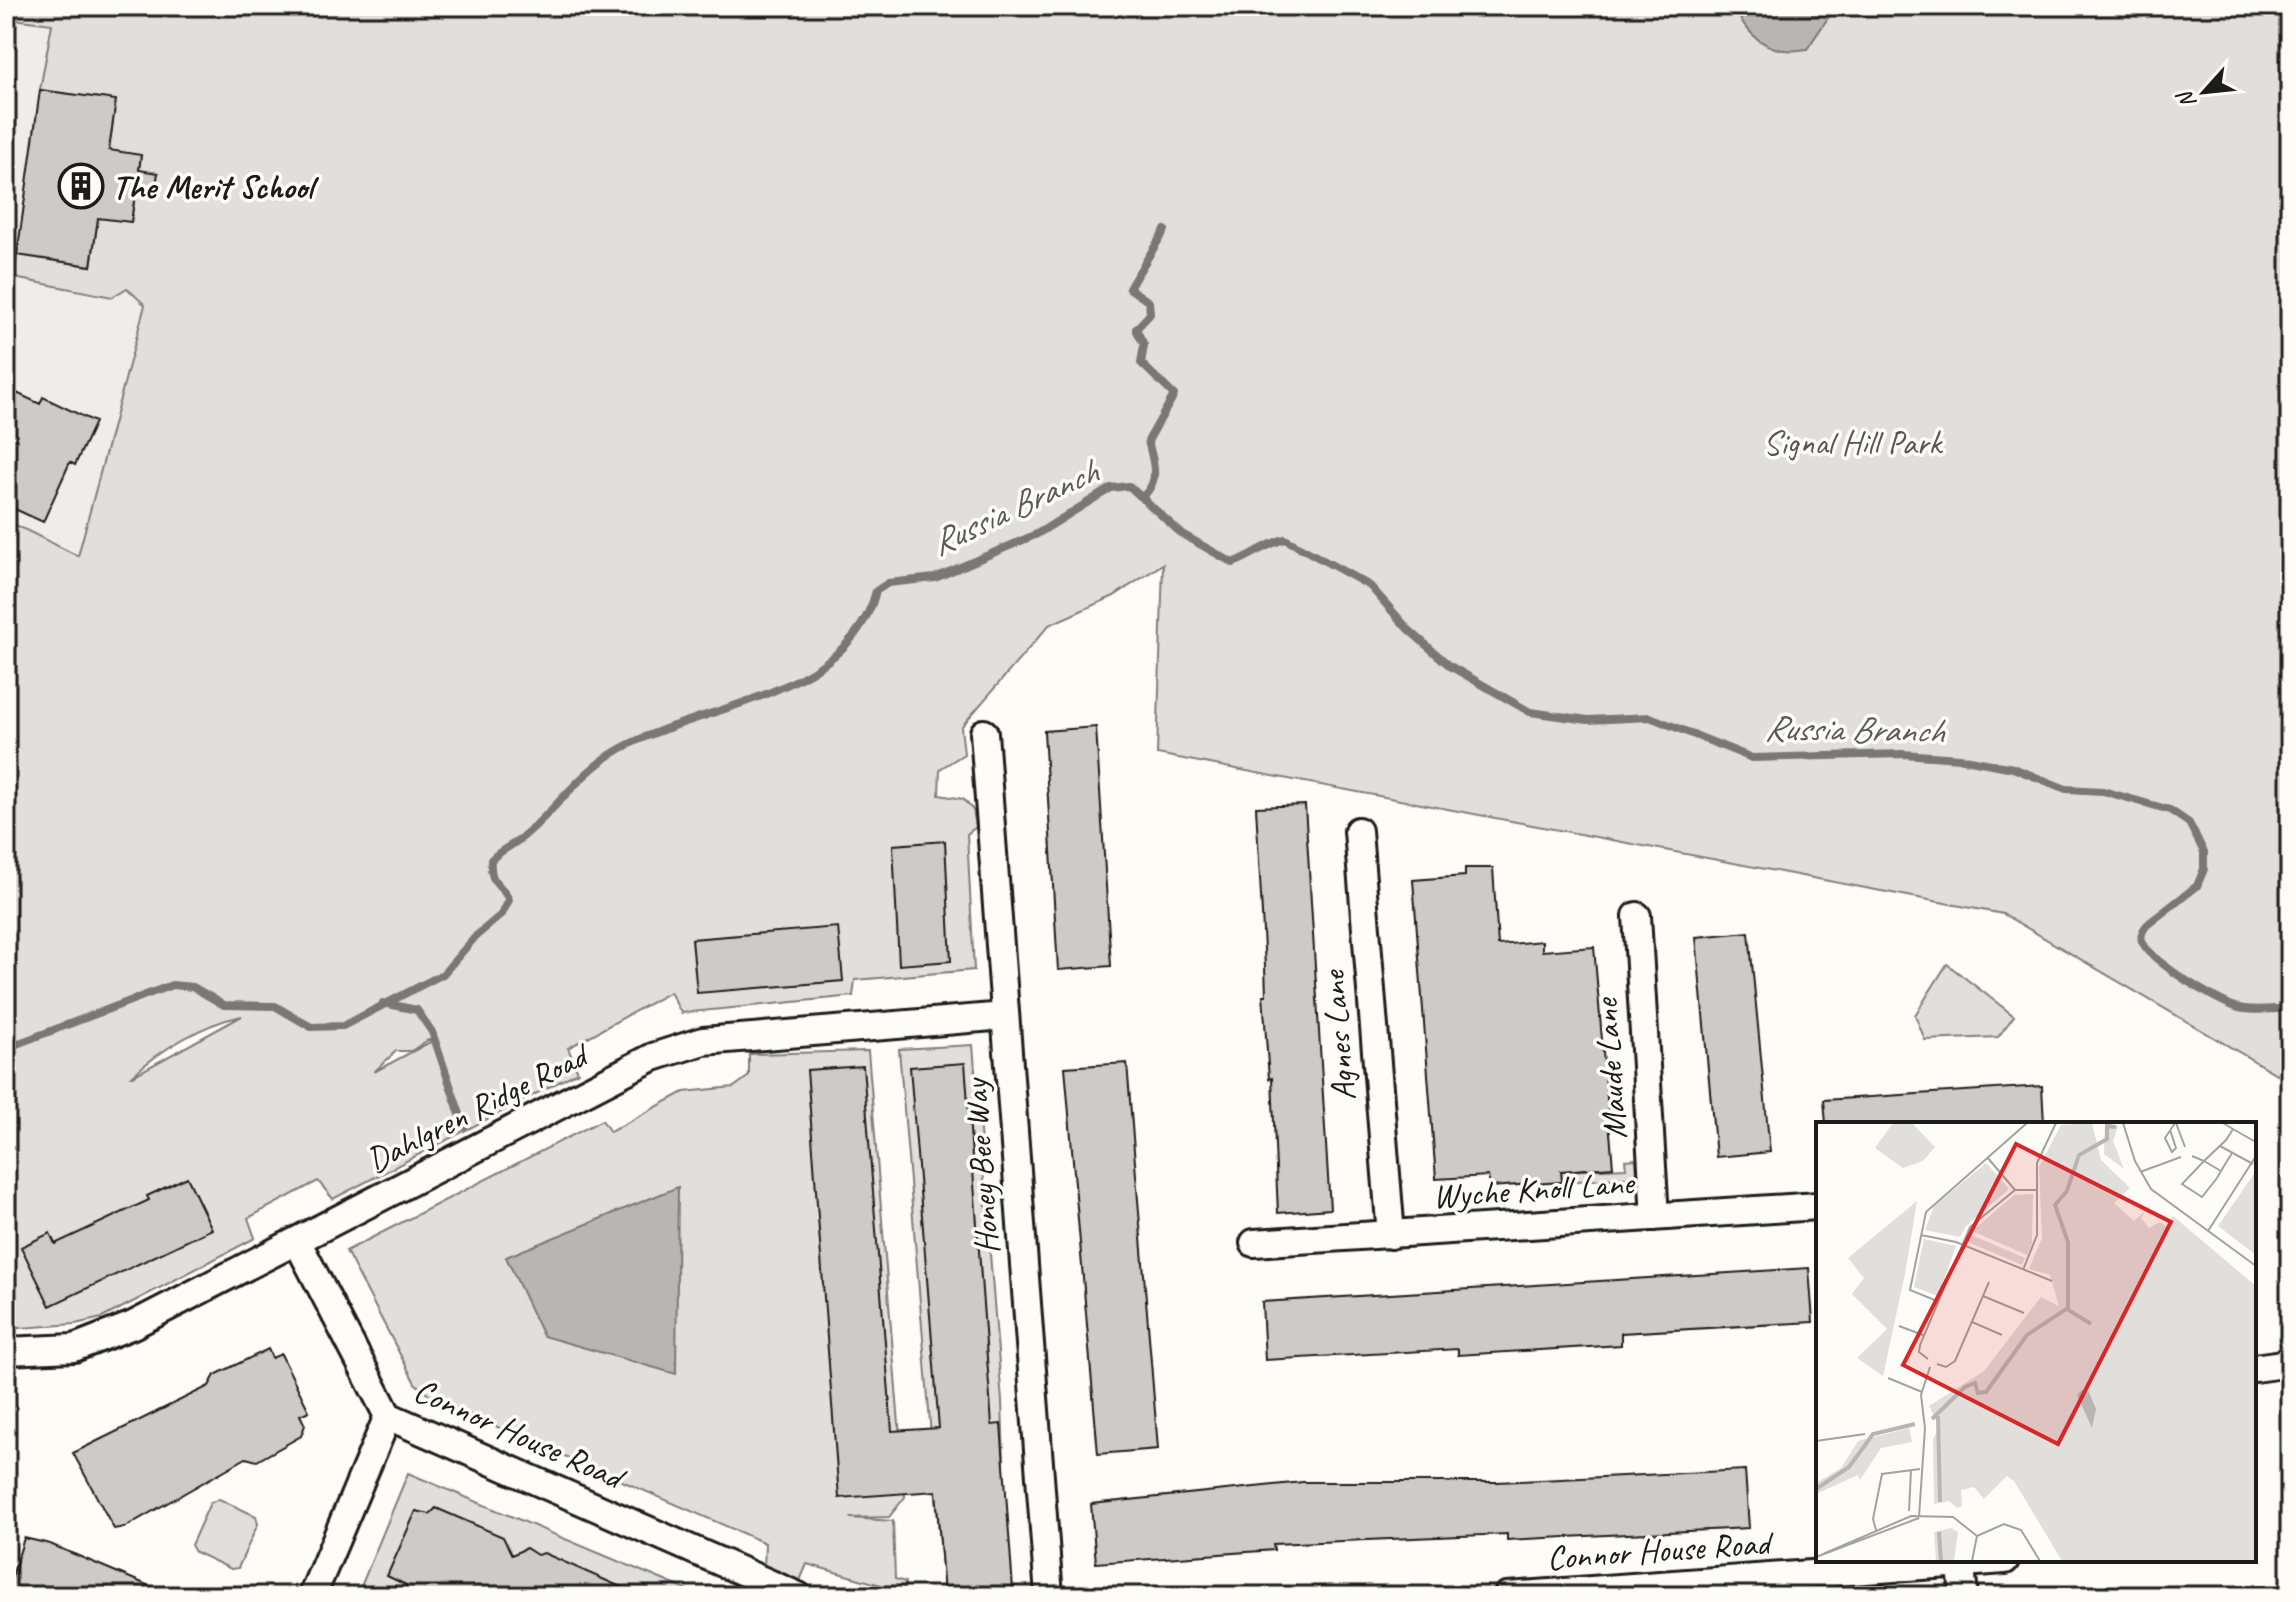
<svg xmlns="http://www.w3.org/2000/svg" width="2296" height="1602" font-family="Caveat,sans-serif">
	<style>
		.built { fill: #eeede9 }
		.green { fill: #e0dfdb; stroke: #7e7e7c; stroke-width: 2; fill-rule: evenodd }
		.water { fill: #b7b6b2; stroke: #797876; stroke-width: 2 }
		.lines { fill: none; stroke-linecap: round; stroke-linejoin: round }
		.stream { stroke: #797876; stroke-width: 8 }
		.building { fill: #cccbc8; stroke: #1c1c1c; stroke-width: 2 }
		.street-casing { stroke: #1c1c1c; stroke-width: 32 }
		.street { stroke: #fdfcf7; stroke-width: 26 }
		.labels { text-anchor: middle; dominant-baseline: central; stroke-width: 7; stroke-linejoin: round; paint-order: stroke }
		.poi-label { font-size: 34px; font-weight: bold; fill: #1c1c1c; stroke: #fdfcf7; text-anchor: start }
		.park-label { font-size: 34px; fill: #575655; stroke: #fdfcf7 }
		.street-label { font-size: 34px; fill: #1c1c1c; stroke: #fdfcf7 }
		.water-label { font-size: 36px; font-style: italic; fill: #5a5a58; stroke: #fdfcf7 }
		.inset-river { fill: none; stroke: #b7b6b2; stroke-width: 4 }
		.inset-road { fill: none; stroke: #a3a29f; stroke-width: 2 }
		.view { fill: #d62828; fill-opacity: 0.15; stroke: #d62828; stroke-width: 4 }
		.inset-edge { fill: none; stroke: #1c1c1c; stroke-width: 4 }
	</style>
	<rect width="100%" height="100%" fill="#fdfcf7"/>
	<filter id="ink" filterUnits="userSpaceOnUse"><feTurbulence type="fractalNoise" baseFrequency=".0125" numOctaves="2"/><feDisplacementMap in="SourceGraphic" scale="16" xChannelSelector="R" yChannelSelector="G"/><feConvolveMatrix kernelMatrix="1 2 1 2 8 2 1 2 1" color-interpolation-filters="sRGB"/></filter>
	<g filter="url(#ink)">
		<path class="built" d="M6,6H90L161,171L145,304L78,556L6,520Z"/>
		<path class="green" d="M6,6H2290V1082L2003,914L1157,754L1163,564L1114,596L1049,625L961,727L964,754L940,769L939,795L963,799L973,810L976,827L967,834L974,970L855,980L853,996L681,1013L670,992L568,1048L578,1072L333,1199L318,1181L248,1218L255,1238L102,1318L75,1324L6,1329V520L78,556L145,305L127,288L112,297L14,278L17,255L91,266L98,218L131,222L141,156L109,150L115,100L40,90L52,24L6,18ZM242,1016L133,1076H132C161,1049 203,1024 242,1016ZM428,1040H434L374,1072L396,1051H411Z
			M1947,964L2014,1016L1998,1037L1925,1040L1915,1015Z
			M973,1045L1002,1401L1008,1586L944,1592L899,1049Z
			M868,1051L905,1497L889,1517L850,1518L893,1521L895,1579L905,1582L904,1596H880L881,1585L807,1564L799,1583L764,1568L765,1543L433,1399L415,1383L346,1251L602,1120L610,1132L684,1092L734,1087L749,1076V1054Z
			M1636,1159L1637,1177L1562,1182L1561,1171L1626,1168L1625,1160Z
			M408,1473L701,1596H357Z
			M219,1499L256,1516L258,1524L238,1568L231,1569L195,1552L191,1545L210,1503Z"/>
		<path class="water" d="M1733,6H1836L1807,49C1770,56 1749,38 1733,6Z
			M678,1187L676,1374L543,1336L506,1257Z"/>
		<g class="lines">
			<path class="stream" d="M1143,496C1161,481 1153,461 1148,441L1174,395L1141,363L1144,345L1136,329L1150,314L1149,302L1129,288L1165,230
				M383,1003L417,1010L432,1032L464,1126
				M6,1048L172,985L193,987L224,1005L275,1006L311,1027L343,1026L443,974L476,936L502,914L509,900C501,882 489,885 491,860C501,849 515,845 525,835C558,807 581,771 620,749C700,704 849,698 876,591L888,583L935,578L1037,534L1111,488L1129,486L1182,534L1233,563C1253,556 1265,544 1285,539L1370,586L1408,629L1450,666L1530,712L1588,720L1650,717L1752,758L1903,754L1959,758L2013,768L2066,789L2103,791L2170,810L2189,823L2204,852V869L2197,886L2148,924C2144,928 2140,934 2142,941C2149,961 2219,1003 2239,1008C2255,1012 2274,1008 2290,1009"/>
		</g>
		<path class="building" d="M40,90L116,100L109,150L141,155L139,170L158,173L154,198L135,194L131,222L98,218L91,266L17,255Z
			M6,388L40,404L43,397L95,422L75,465L70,462L43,522L6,505Z
			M1096,727L1111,966L1058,970L1044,731Z
			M1305,805L1330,1209L1278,1213L1272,1078L1269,1079L1263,995H1266L1265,967L1256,807Z
			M945,841L951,961L899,965L893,845Z
			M1465,868H1493L1498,945L1542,941V951L1594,947L1613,1167L1561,1171L1562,1182L1490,1187L1488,1176L1436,1179L1413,880L1465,876Z
			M838,927L843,981L697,993L692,939Z
			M1749,932L1770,1152L1716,1157L1696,937Z
			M965,1063L992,1425L1001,1424L1013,1589L944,1594L936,1491L839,1498L807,1070L863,1066L892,1431L939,1428L910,1067Z
			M1127,1063L1158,1449L1098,1454L1065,1067Z
			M2042,1086L2044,1124H1826L1824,1100Z
			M187,1177L212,1229L50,1306L21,1247L50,1233L55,1244L149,1200L147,1196Z
			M1809,1268L1813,1322L1621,1333V1345L1458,1355V1349L1265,1360L1262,1302Z
			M268,1349L272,1358L281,1354L309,1411L300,1415L305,1425L301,1436L257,1461L246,1458L125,1527L114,1529L73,1453L209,1386L215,1375Z
			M1745,1470L1749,1528L1507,1540V1534L1273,1544L1274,1550L1096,1563L1091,1504L1303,1482H1497Z
			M436,1508L503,1537L512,1555L526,1548L537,1555L544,1553L641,1596H406V1585L387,1576L416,1511L430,1514Z
			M24,1538L50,1544L173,1596H6Z"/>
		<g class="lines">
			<g class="street-casing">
				<path id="street" d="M984,733L1049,1596
					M1358,831L1391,1235
					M1637,916L1655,1217
					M297,1241L388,1416L798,1596
					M1254,1243L1818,1206
					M6,1351L74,1348L133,1325L653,1057L703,1041L1005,1016
					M2254,1368L2290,1363
					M1961,1566L1964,1596
					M312,1596L388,1416
					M1507,1596L2005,1560"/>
			</g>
			<use href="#street" class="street"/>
		</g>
	</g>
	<defs>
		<g id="building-ring" transform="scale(2.3)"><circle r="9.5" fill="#fdfcf7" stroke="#1c1c1c" stroke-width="1.5"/><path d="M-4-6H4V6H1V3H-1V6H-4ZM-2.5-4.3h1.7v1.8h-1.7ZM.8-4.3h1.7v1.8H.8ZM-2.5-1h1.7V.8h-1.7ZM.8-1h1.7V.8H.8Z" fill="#1c1c1c"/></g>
	</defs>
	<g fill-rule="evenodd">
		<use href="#building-ring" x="81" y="186"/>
	</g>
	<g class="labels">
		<g class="poi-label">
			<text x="112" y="186">The Merit School</text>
		</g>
		<g class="park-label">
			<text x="1852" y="442">Signal Hill Park</text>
		</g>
		<g class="street-label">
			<text transform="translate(1338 1036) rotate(-95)">Agnes Lane</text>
			<text transform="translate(1610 1069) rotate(-94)">Maude Lane</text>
			<text transform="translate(476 1108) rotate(-27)">Dahlgren Ridge Road</text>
			<text transform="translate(981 1167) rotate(-94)">Honey Bee Way</text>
			<text transform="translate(1533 1189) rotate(-4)">Wyche Knoll Lane</text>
			<text transform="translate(518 1433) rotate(24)">Connor House Road</text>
			<text transform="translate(1658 1550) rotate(-4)">Connor House Road</text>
		</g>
		<g class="water-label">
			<text transform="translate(1014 507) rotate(-25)">Russia Branch</text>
			<text transform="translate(1854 729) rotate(1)">Russia Branch</text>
		</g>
	</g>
	<g transform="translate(1816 1122)">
		<rect width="440" height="440" fill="#fdfcf7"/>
		<path d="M77,1H96L119,25L107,39L87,46L59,26ZM276,1L285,38L314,66L298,81L318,99L329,89L325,96L333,106L344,100L350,104L357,94L440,164V439H246L198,359L191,354L168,377L158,365L145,368L146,384L141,386L133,379L118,382L117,317L123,305L113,284L168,249L225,175L243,184L234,153L213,147L226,116L223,45L245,3ZM289,1L302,4L297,19L308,47L288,32ZM170,41L193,67L150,104L144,115L109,108L118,84ZM440,49V133L402,104ZM217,72L216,121L211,133L156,109L198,73ZM101,79L89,152L67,254L41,236L71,207L36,172L48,156L32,136ZM155,113L209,136L206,143L152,120ZM108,117L140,124L122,174L98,165ZM93,306L96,320L65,326L44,358L42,353L0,372V361L25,346L42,319ZM135,406L142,410L138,439H120L118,410Z" fill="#e0dfdb"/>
		<path d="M266,268L273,270L280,287L276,306L261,273Z" fill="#b7b6b2"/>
		<path class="inset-river" d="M251,187L275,202M122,294L124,380M116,297L149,265L159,261L162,271L170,270L211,213L252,186V120L239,83L251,69L263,33L291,17V4L300,5M0,367L33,345L57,312L99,302M123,410L125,439"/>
		<path class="inset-road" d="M307,1L319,39L335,67L440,144M360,1L369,25M417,7L438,19M354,8L360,26L356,30L349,16L359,1M404,24L437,42M376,34L388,39L410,18L417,7L407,1M171,35L199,68M405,49L388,39L366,62L386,75L401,56L405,49L416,31M324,50L365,35M392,109L440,34M105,113L140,120L236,159M207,148L221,113V41L240,1M167,174L208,191M121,179L94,168L110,90L211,1M156,200L186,213M83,204L107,213M112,237L103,230L104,223L154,105L199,68H220M121,242L130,245L139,239L173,160M72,256L106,270M0,319L49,312M93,389L95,348M103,395L109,306L105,273L114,245M60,408L57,397L66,352L104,347M7,432L95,394L137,395L161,414M0,435L103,396M156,439L161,414L188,402L205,408L224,439"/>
		<path class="view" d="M200,22L355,100L242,322L87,243Z"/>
		<rect width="440" height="440" class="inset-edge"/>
	</g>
	<rect width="2296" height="1602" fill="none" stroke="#fdfcf7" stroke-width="32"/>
	<rect x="16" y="16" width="2264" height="1570" fill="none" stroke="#1c1c1c" stroke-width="3" filter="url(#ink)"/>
	<g transform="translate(2204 92) rotate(243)" stroke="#fdfcf7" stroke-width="6" paint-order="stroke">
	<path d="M0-6L14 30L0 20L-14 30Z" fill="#1c1c1c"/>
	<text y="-12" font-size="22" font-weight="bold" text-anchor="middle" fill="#1c1c1c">N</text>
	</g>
</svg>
